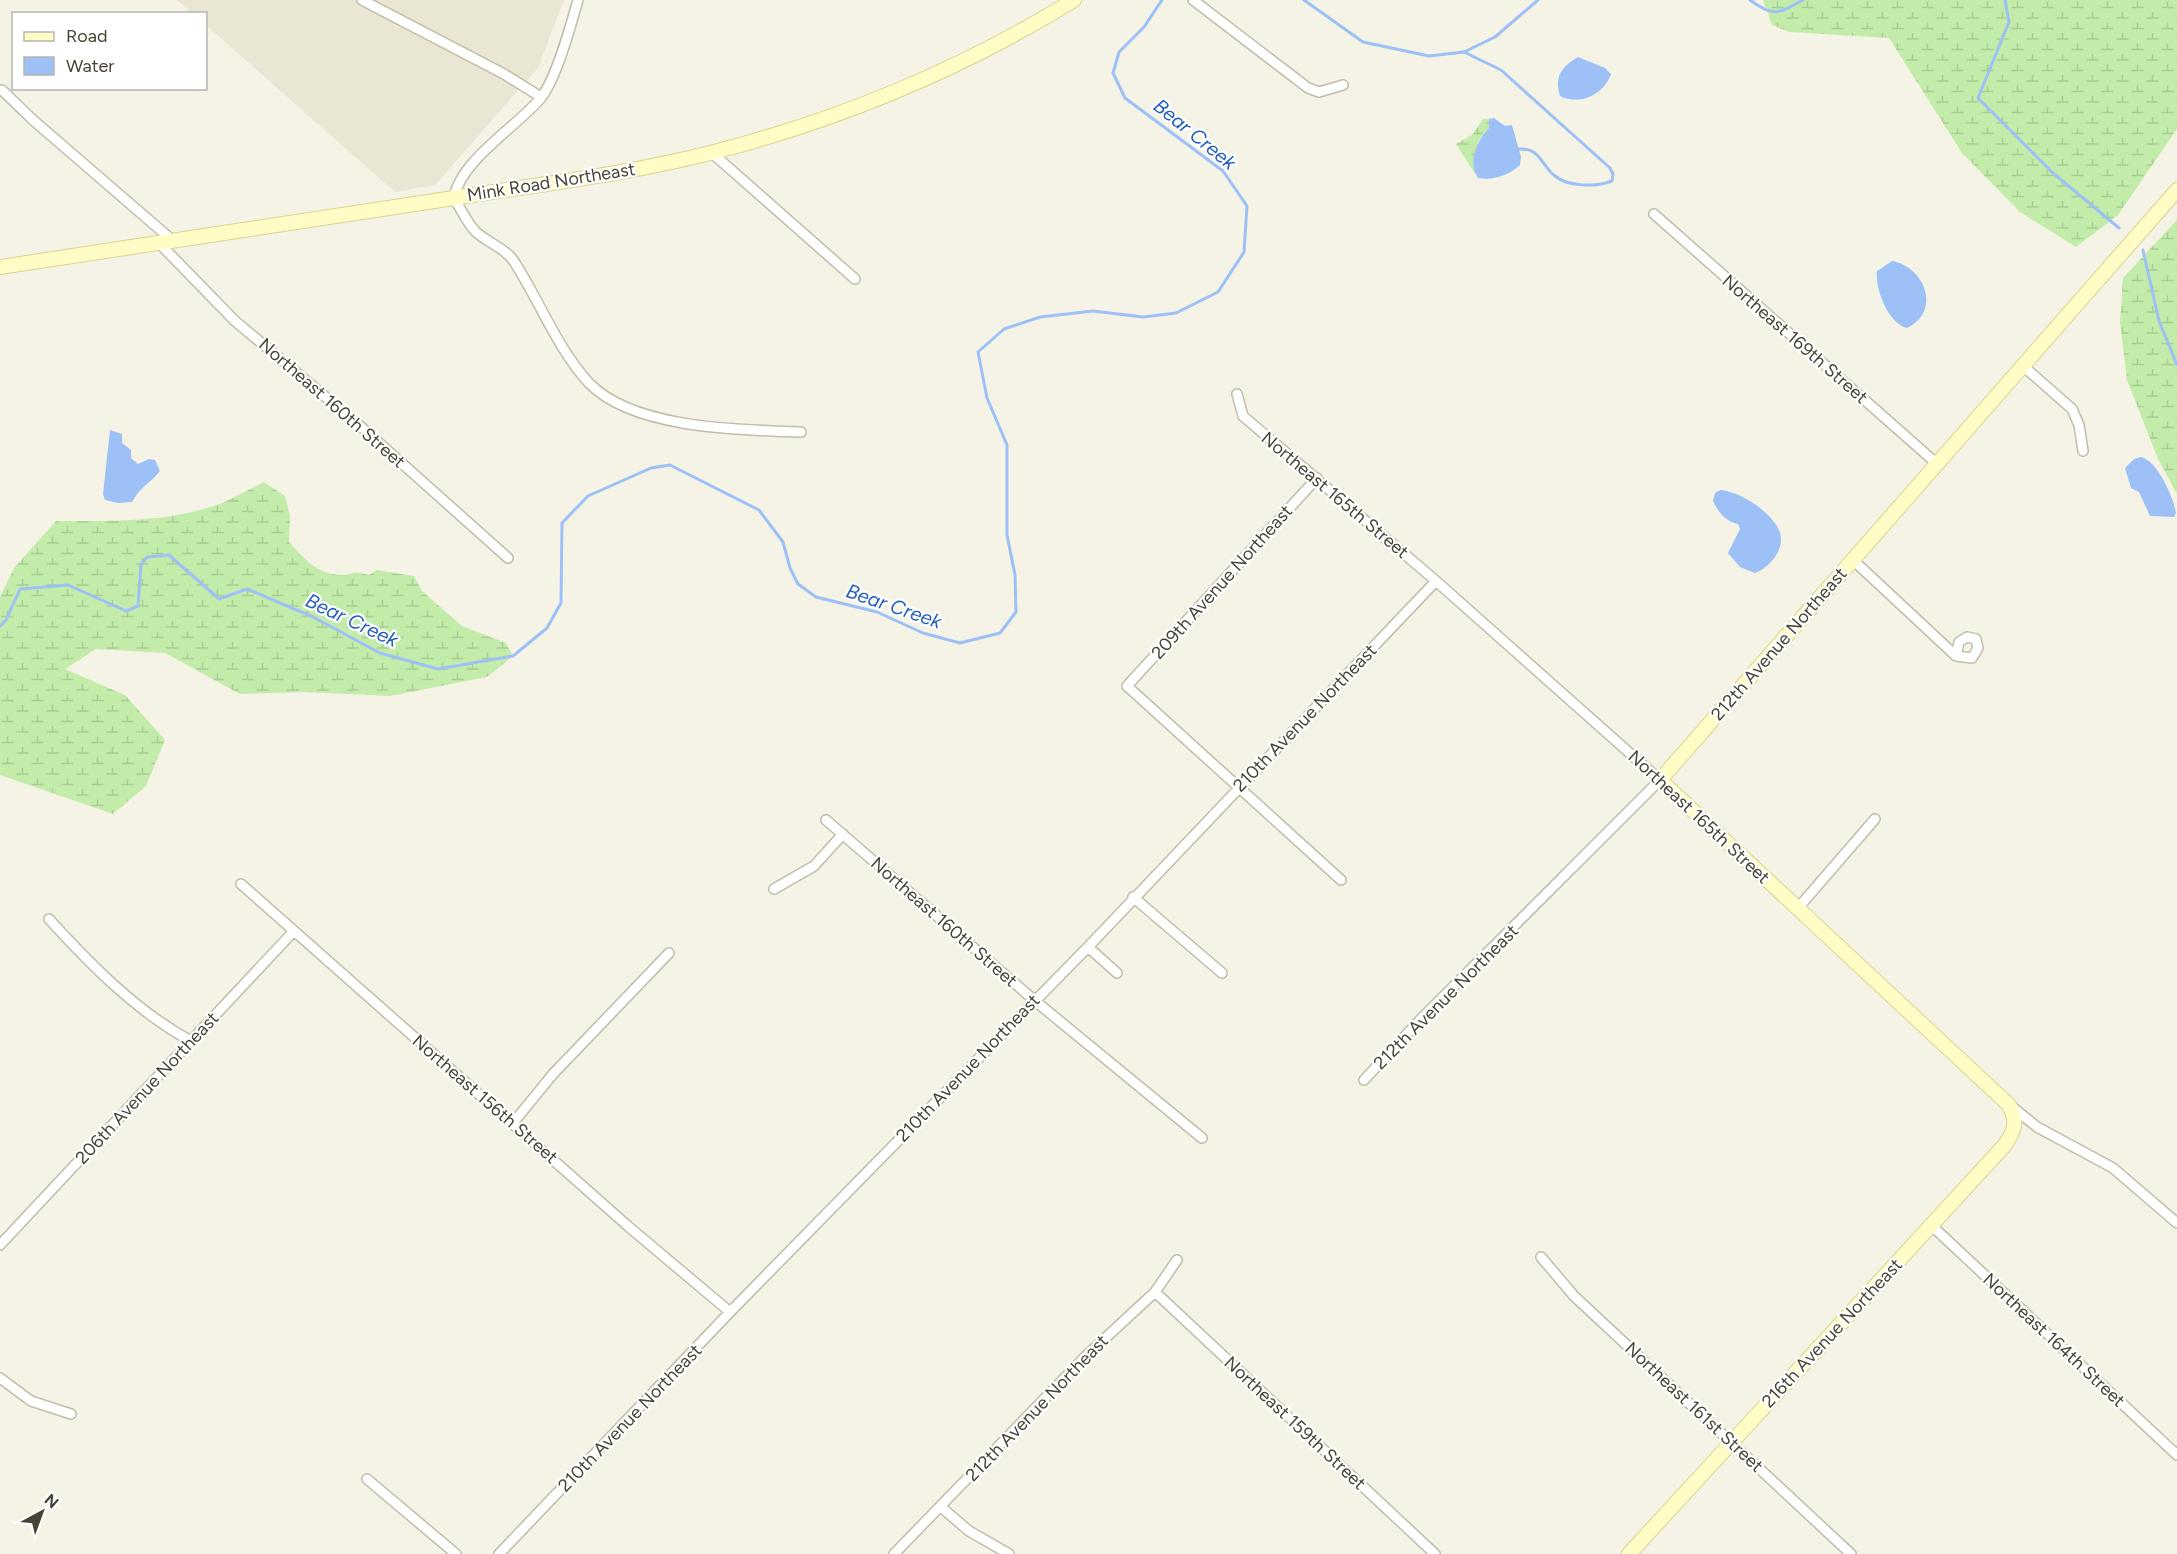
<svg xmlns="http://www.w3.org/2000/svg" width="2177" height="1554" font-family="Figtree,sans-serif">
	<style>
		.residential { fill: #e9e6d4 }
		.wetland { fill: url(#wetland-marsh) }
		.water { fill: #9dc1f6 }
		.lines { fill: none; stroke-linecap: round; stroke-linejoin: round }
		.stream { stroke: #9dc1f6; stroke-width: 3 }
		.street-casing { stroke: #c1bda8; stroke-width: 12 }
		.secondary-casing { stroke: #d8d492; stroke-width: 16 }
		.street { stroke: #fff; stroke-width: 9 }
		.secondary { stroke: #fffcc6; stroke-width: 14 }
		.labels { text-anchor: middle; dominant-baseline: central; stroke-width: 4.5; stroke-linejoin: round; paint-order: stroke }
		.street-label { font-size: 18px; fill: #484435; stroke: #fff }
		.water-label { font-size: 20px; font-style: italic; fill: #245fbe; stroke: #fff }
	</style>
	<defs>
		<pattern id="wetland-marsh" width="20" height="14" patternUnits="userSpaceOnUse" patternTransform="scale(1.5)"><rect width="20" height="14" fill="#c3ecab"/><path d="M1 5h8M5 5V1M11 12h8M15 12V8" fill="none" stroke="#a9cc94"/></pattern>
	</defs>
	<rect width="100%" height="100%" fill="#f5f3e6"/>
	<path class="residential" d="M177,0H564L538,68L435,185L395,192L206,25V14L192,13Z"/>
	<path class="wetland" d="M1763,0H2177V129L2118,215L2076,247L2020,212L1962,153L1889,38L1789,32L1772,25Z
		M1483,119H1489V128C1474,142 1474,154 1475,174L1456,144L1472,135Z
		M2177,220V494L2158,459L2127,380L2120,322L2123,278Z
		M264,482L285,496L290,516L289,542C305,559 316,574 341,575C354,575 351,570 369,575L377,570L414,576L422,591L462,626L506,643L513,656L487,677L390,696L304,692L240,694L165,653L96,649L65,669L125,695L165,740L146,786L113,814L0,775V597L14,568L56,521C110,521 170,523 222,503C236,497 250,489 264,482Z"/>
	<path class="water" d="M1578,57L1605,68L1611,74C1604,95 1579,106 1560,96C1554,77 1561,67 1578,57Z
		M1494,118L1505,126L1512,125L1521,157L1520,165C1509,175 1493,181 1478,178C1467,162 1477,140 1489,128V119Z
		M1892,261C1925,267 1942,311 1907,328C1888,323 1875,289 1877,271Z
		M110,430L122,434V443L131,450V458L138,464L149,459L155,460L160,471C151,483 141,486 132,502L118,503L105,500L103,494Z
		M2141,457C2157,460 2174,498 2176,513L2174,517L2150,516L2139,492L2131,488L2125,468L2134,459Z
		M1720,490C1740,491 1769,511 1778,528C1788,546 1771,567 1755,573L1740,567L1728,553L1740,529L1738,524C1725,521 1719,513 1713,501L1715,493Z"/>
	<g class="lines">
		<path class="stream" d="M1304,0L1363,42L1429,56L1464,52L1495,37L1538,0
			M1750,0C1774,18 1779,13 1803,0
			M2005,0L2009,22L1978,98L2053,173L2119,228
			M1464,52L1501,70L1610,168L1613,174L1612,181C1597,187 1568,187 1555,176C1540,164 1541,148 1519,149
			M2143,250L2159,321L2177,365
			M0,626L6,620L20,589L68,585L126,611L138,606L141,565L147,557L169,555L219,599L247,589L313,617L380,653L438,669L513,656L547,628L561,603L562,523L588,496L651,468L670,465L759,510L783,542L790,568L798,584L816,597L877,612L923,633L960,643L1000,633L1016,612L1015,575L1007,535V445L987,398L978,352L1004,329L1040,317L1093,311L1143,317L1176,313L1218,292L1244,252L1247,206L1223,171L1125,98L1113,73L1119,52L1144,27L1162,0"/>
		<g class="street-casing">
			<path id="street" d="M362,0L504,74L541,97
				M578,0C571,25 556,80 540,99C515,128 460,161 454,198C461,209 467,223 476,232C488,243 507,249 515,263C540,302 557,348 589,383C633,429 740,430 801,432
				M1193,0L1308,88L1319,92L1343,85
				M2,90L33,120L172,240
				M712,153L855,279
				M1654,214L1936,463
				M160,244L235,321L359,425L508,558
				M2022,365L2072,409L2079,425L2083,451
				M1237,394L1243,416L1436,581L1660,780L1420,1020L1364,1080
				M1317,478L1127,686L1341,880
				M1853,560L1956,656L1972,658L1978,648L1976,639L1967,637L1959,642L1956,656
				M826,820L1034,1000L1202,1138
				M241,884L629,1227L730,1312
				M774,889L814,866L843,834
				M1133,897L1222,973
				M1798,908L1875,819
				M49,919C90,964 137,1012 191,1041
				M1088,947L1117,973
				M2011,1106L2037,1127L2113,1168L2177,1223
				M513,1123L553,1074L669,953
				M1931,1225L2177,1455
				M0,1245L293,932
				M1541,1257L1574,1296L1851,1554
				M1155,1292L1435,1554
				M0,1378L31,1401L71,1414
				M367,1479L456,1554
				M941,1507L969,1531L1009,1554
				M499,1554L730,1312L1088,947L1436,581
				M894,1554L1086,1356L1155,1292L1177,1260"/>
		</g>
		<g class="secondary-casing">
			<path id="secondary" d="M0,267C151,243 303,222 454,198C541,184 629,174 714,152C842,119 962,69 1074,0
				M1629,1554L2004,1146C2015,1131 2018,1122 2009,1105L1660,780L2177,190"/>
		</g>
		<use href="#street" class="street"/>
		<use href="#secondary" class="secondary"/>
	</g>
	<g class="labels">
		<g class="street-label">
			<text transform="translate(551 182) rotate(-9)">Mink Road Northeast</text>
			<text transform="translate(1795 339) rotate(41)">Northeast 169th Street</text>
			<text transform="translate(332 403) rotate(41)">Northeast 160th Street</text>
			<text transform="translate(1335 495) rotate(40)">Northeast 165th Street</text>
			<text transform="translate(1222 582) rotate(-48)">209th Avenue Northeast</text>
			<text transform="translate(1779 644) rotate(-49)">212th Avenue Northeast</text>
			<text transform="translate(1305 718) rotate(-46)">210th Avenue Northeast</text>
			<text transform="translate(1699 817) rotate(43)">Northeast 165th Street</text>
			<text transform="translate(944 922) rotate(41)">Northeast 160th Street</text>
			<text transform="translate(1446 997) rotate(-45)">212th Avenue Northeast</text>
			<text transform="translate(968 1068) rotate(-46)">210th Avenue Northeast</text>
			<text transform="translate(147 1088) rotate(-47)">206th Avenue Northeast</text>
			<text transform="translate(485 1099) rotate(41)">Northeast 156th Street</text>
			<text transform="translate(1832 1333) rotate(-47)">216th Avenue Northeast</text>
			<text transform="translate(2054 1340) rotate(43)">Northeast 164th Street</text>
			<text transform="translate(1694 1407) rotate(43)">Northeast 161st Street</text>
			<text transform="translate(1037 1408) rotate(-46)">212th Avenue Northeast</text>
			<text transform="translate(630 1418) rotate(-46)">210th Avenue Northeast</text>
			<text transform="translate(1295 1423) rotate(43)">Northeast 159th Street</text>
		</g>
		<g class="water-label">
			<text transform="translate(1195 134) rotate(39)">Bear Creek</text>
			<text transform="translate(894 606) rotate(19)">Bear Creek</text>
			<text transform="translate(352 620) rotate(25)">Bear Creek</text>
		</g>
	</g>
	<rect x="12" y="12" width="195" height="78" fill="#ffffff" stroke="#b6b4ae" stroke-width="1.5"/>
	<rect x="24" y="32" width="30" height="9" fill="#fffcc6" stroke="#b6b4ae" stroke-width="1.5"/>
	<text x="66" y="42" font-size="18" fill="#484435">Road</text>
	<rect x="24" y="57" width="30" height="18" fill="#9dc1f6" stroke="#b6b4ae" stroke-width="1.5"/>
	<text x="66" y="72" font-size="18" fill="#484435">Water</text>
	<g transform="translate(42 1512) rotate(41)" stroke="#ffffff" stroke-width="4.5" paint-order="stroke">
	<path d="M0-4.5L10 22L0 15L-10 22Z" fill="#484435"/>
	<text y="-9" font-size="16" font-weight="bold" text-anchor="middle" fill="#484435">N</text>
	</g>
</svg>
